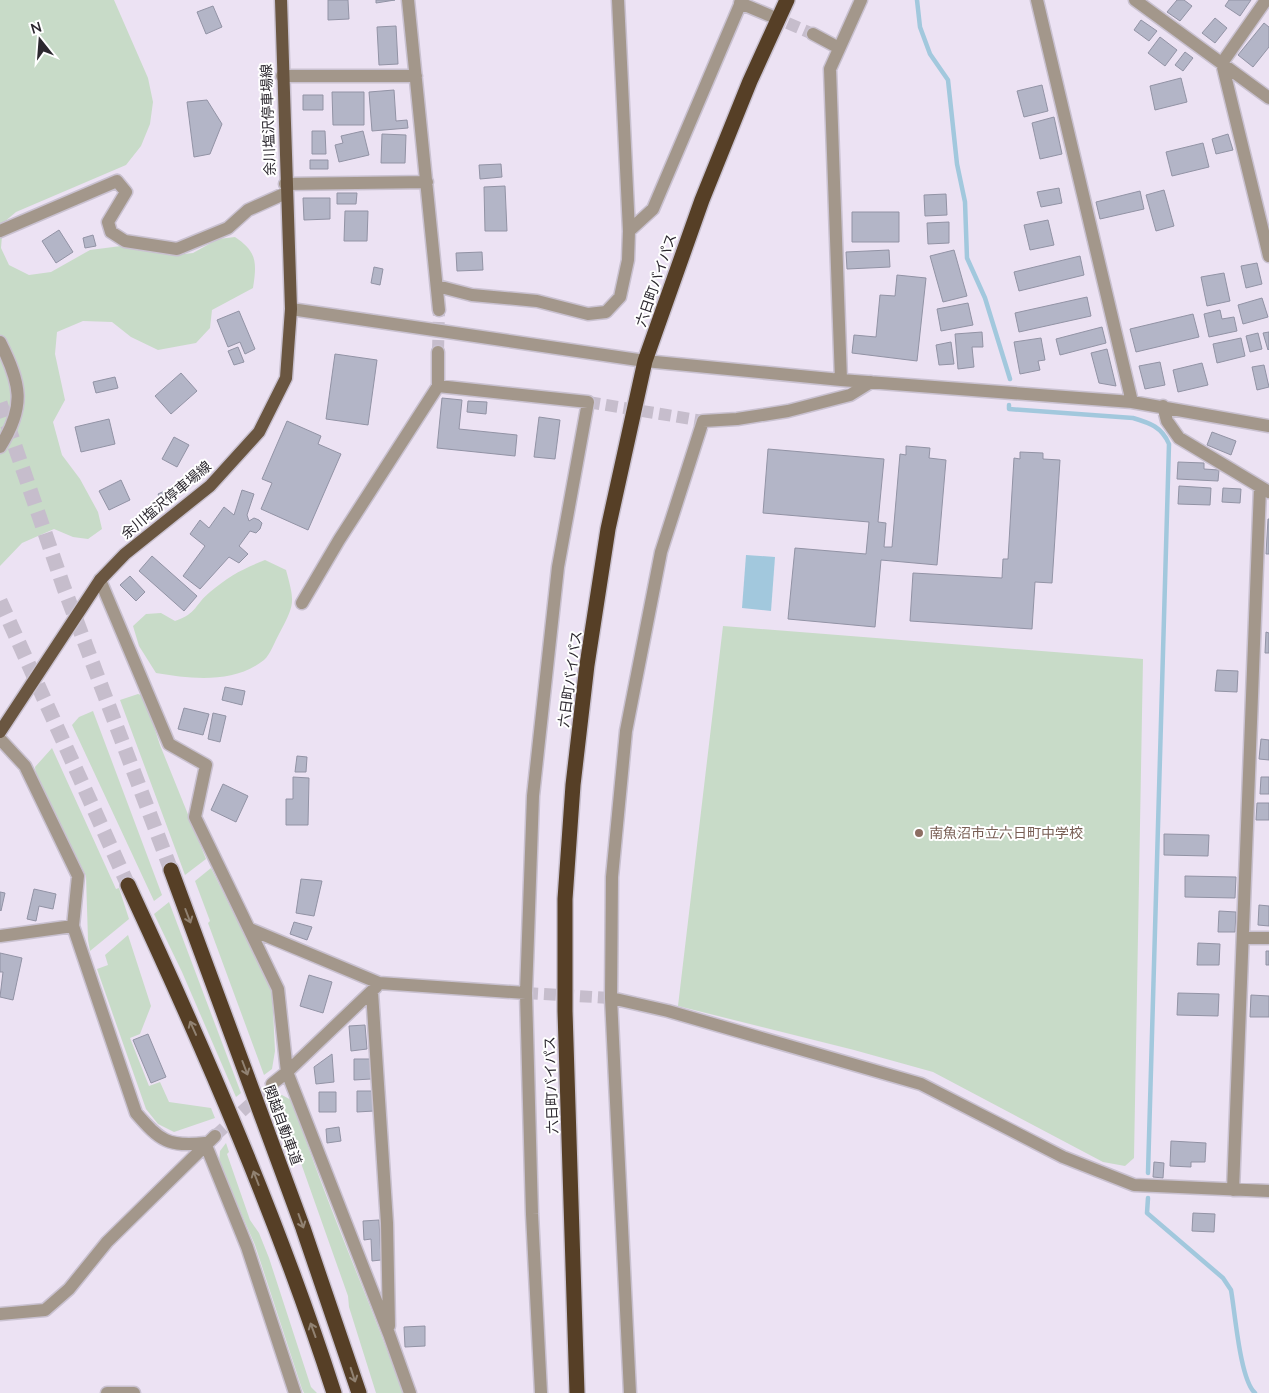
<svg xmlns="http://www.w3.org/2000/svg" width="1269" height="1393" font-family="Mulish,'Noto Sans JP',sans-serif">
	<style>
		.green { fill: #c8dbc8 }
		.water { fill: #a2c8dd }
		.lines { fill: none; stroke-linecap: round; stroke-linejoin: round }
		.stream { stroke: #a2c8dd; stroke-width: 4.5 }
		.building { fill: #b3b5c7; stroke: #9293a5 }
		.minor-tunnel { stroke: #c6bdcc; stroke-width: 12; stroke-dasharray: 12 6; stroke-linecap: butt }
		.highway-tunnel { stroke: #c6bdcc; stroke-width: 15; stroke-dasharray: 15 8; stroke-linecap: butt }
		.minor-casing { stroke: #c9c1d0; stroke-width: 15 }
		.major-casing { stroke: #c9c1d0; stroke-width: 15 }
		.highway-casing { stroke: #c9c1d0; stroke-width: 18 }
		.minor { stroke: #a3978b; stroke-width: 12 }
		.major { stroke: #6a5641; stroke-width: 12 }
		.highway { stroke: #563f26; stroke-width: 15 }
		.oneway { stroke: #918272 }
		.education-dot { fill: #8d6e63; stroke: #fff; stroke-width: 2 }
		.labels { text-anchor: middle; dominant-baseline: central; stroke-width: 4; stroke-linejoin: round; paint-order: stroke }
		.street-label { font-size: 14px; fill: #2c282f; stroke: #fff }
		.education-label { font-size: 14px; fill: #785e54; stroke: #fff; text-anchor: start }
	</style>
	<rect width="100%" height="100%" fill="#ece2f3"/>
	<path class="green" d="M0,0H114L148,78L153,102L150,124L141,146L126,165L16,212L3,223L1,248L9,265L29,275L51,272L90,250L121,246L158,250L176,255L193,253L218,239L235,237C257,252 257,262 253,288L212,310L210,328L196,343L158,350L131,337L112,322L83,321L57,332L55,354L65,400L53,422L62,455L80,479L98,512L102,529L88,539L73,537L54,529L22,543L0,566Z
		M265,560L286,570C295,603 295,604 279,634C275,641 270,655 264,660C234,684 191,679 156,673L139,646L133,626L146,614L161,613L175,621C198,613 194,605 210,592C229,576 242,569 265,560Z
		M723,626L1143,659L1134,1158L1125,1166L1103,1162L933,1072L854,1050L678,1006Z
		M138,694L144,696L160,745L206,859L185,875L120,700Z
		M93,711L162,895L154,901L72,725L79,717Z
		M52,748L116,889L119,888L129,919L90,951L88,940L86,876L36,776L35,767Z
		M211,868L272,990L275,1051L272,1069L264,1075L208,923L210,921L195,881Z
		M169,902L241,1093L236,1097L182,972L154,914Z
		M128,935L151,1006L140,1034L130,1038L149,1086L160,1082L169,1102L211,1108L215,1118L174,1132L158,1124L146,1109L97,969L108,965L105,955Z
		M282,1095L293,1101C324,1200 368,1295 403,1393H376L349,1307L348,1296L290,1132L281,1119L273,1098Z
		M226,1143L229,1152L227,1154L250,1220L259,1233L269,1258L311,1387L317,1393H304L302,1389L255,1245L219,1163L220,1151Z"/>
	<path class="water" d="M746,555L775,557L771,611L742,608Z"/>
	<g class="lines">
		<path class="stream" d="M917,0L920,27L930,54L948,80L957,164L965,202L967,258L985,298L1010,379
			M1009,405V409L1133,418C1150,423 1162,427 1169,444L1148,1173
			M1148,1198L1147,1213L1223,1278L1231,1290C1235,1312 1240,1380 1255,1393"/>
	</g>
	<path class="building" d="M328,0H348L349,19L328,20Z
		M376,0H395L376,3Z
		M1177,0H1184L1192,6L1180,21L1167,12Z
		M1229,0H1251L1240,16L1225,6Z
		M213,6L222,27L206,34L197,12Z
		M1215,18L1227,28L1215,43L1202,33Z
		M1141,20L1157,31L1149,41L1134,30Z
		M1264,23L1269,27V47L1253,67L1238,55Z
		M396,26L398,64L379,65L377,27Z
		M1160,37L1177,50L1165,66L1148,53Z
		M1185,52L1193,58L1183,71L1175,65Z
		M1181,78L1187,102L1155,110L1150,86Z
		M1042,85L1048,111L1024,117L1017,91Z
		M394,90L396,121L407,120L408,128L372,131L369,92Z
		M332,92H364V125H333Z
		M303,95H323V110H303Z
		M207,100L222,124L210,154L194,157L187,102Z
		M1054,117L1062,154L1040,159L1032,123Z
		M312,131H325L326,154H312Z
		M363,131L369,155L339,162L335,145L343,143L341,136Z
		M382,134L406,135L405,163H381Z
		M1228,134L1233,150L1216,154L1212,139Z
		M1203,143L1209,167L1172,176L1166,152Z
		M310,160H328V169H310Z
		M501,164L502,177L480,179L479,165Z
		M505,186L507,231H485L484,187Z
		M1059,188L1062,203L1041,207L1037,192Z
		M1164,190L1174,226L1156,231L1146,195Z
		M1140,191L1144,209L1100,219L1096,202Z
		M337,193H357L356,204H337Z
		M946,194L947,215L925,216L924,195Z
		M303,198H330V219L304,220Z
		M345,211H368L367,241H344Z
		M852,212H899V242H852Z
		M1048,220L1054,245L1030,250L1024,225Z
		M949,222V243L928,244L927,223Z
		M59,230L73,252L56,263L42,241Z
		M93,235L96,246L85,248L83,238Z
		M889,250L890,267L847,269L846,252Z
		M954,250L967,296L943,302L930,256Z
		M482,252L483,270L457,271L456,253Z
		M1080,256L1084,275L1019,291L1014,272Z
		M1257,263L1262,284L1246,288L1241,266Z
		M374,267L383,269L380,285L371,283Z
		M1224,273L1230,301L1207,306L1201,277Z
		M897,275L926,278L917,361L852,353L854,335L876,337L880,295L895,296Z
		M1087,297L1091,316L1019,332L1015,313Z
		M1262,298L1268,317L1243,324L1238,305Z
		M968,303L973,325L941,331L937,309Z
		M1220,310L1222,319L1234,317L1237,331L1209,337L1204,314Z
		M239,311L255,349L245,354L240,342L228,347L217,320Z
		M1193,314L1199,337L1136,352L1130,329Z
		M1102,327L1106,343L1060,355L1056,339Z
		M982,332L983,347H972L974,367L958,369L955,334Z
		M1269,332V349L1268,350L1263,333Z
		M1258,333L1262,349L1250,352L1246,336Z
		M1041,338L1045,360L1038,361L1040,370L1020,374L1014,342Z
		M1241,338L1245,356L1217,363L1213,344Z
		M951,342L954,364L939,365L936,345Z
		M238,347L244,362L234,365L228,351Z
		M1107,349L1116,386L1099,383L1091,353Z
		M335,354L377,360L368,425L326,419Z
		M1160,362L1165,385L1145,389L1139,366Z
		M1202,363L1208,385L1178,392L1173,370Z
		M1264,365L1269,387L1257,390L1252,367Z
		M181,373L197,391L171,414L155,396Z
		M115,377L118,388L96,393L93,382Z
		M442,398L462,400L459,429L517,435L515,456L437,448Z
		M468,401L487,402L486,414L467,412Z
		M539,417L560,420L555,459L534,457Z
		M109,419L115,444L81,452L75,427Z
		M287,421L321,436L318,444L341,454L308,530L261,509L272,483L262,479Z
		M1212,432L1236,441L1231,455L1207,445Z
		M174,437L189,445L177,467L162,459Z
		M906,446L930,448L929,458L946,460L937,565L881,560L875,627L788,619L795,548L866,554L869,522L763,513L768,449L884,459L878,522L886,523L884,547H892L900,454L906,455Z
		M1020,452L1043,453V459L1060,460L1052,583L1035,582L1032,629L910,621L913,573L1002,578L1003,559H1008L1014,458L1020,459Z
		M1178,462L1204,463V469L1219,470L1218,481L1177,479Z
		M121,480L130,500L109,510L99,491Z
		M1179,486L1211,488L1210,505L1178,504Z
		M171,488L176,497L163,504L158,494Z
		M1223,488L1241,489L1240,503L1222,502Z
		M242,490L254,494L247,515L249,521L254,518L259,520L262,523L260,529L256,533L250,531L239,546L248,554L239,563L229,557L200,589L183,576L205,546L190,534L200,520L209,528L224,507L234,515Z
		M1268,519H1269V554H1266Z
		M152,556L197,596L184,611L139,571Z
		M130,576L145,592L136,601L120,585Z
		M1266,632L1269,633V653H1265Z
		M1217,670L1238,671L1237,692L1215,691Z
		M225,687L245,691L242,705L222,700Z
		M184,708L209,714L203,735L178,729Z
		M213,713L226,716L220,742L208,739Z
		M1261,739L1269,740V760L1259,759Z
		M297,756L307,757L306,772H295Z
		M293,777L309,778L308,825H286V799H293Z
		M1261,777H1269V794H1260Z
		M223,784L248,796L236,822L211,810Z
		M1257,803H1269V820H1256Z
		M1164,834L1209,835L1208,856L1164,855Z
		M1185,876L1236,877L1235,898L1185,897Z
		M301,879L322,881L314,916L296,913Z
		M34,889L56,894L53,909L39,906L36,921L27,919Z
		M0,892L5,893L1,911L0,910Z
		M1259,905L1269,906V926L1258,925Z
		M1219,911L1236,912L1235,932H1218Z
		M294,922L312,927L307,940L290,934Z
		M1198,943L1220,944L1219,965H1197Z
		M1266,951H1269V965H1266Z
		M0,953L22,958L13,1000L0,997L3,972H0Z
		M309,975L332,982L323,1013L300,1006Z
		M1178,993L1219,994L1218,1016L1177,1015Z
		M1251,995L1269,996V1017H1250Z
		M365,1025L367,1049L351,1051L349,1026Z
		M148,1034L166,1077L151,1083L133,1040Z
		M332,1054L334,1082L316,1084L314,1067Z
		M354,1059H371V1079L354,1080Z
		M357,1091H374V1111L357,1112Z
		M319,1092H336V1112H319Z
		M339,1127L341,1141L327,1143L326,1129Z
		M1171,1141L1206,1143L1205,1162H1191V1167L1170,1166Z
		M1154,1162L1164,1163L1163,1178L1153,1177Z
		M1193,1213L1215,1214L1214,1232L1192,1231Z
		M379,1220L381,1260L372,1261L371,1239L364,1240L363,1221Z
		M425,1326V1346L405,1347L404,1327Z"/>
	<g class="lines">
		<path class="minor-tunnel" d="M771,16L813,34
			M438,352L439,310
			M588,402L703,421
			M526,993L611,998
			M215,1136L272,1084"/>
		<path class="highway-tunnel" d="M0,403L64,588L171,870
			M0,601L128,885"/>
		<g class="minor-casing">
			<path id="minor" d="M408,0L439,310
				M1037,0L1132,402
				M1135,0L1269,98
				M1266,0L1222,63L1269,256
				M740,3L771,16
				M813,34L839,48
				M282,76H416
				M285,184L427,182
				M0,231L117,181L126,192L108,222L111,232L125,241L177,249L228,228L248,210L286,193
				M629,231L653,209L742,0
				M437,286L472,295L537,301L588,314L606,312L620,297L628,260L629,231L618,0
				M291,309L645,361L841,380L1132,402L1269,426
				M0,342C21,384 26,406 0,447
				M841,380L830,69L861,0
				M438,386L588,402L558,567L533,796L526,993L532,1214L541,1393
				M1163,406L1167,421L1179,438L1269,492
				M100,580L169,744L206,765L195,817L278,989L287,1072L389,1334L410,1393
				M302,603L339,540L438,386V352
				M0,739L25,766L78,876L73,926L136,1113C160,1141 168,1147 205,1143
				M250,929L379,983L526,993
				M0,936L73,926
				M1244,938H1269
				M372,992L387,1223L389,1326
				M611,998L668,1011L921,1084L1063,1157L1134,1185L1269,1191
				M272,1084L287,1072L376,987
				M205,1143L247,1247L295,1393
				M1233,1190L1260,488
				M0,1314L45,1310L69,1289L107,1242L215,1136
				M107,1393H134
				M630,1393L611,998L612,877L626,731L661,552L703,421L737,419L788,411L850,395L871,382"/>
		</g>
		<g class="major-casing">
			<path id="major" d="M0,732L100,580L125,554L210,486L259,432L286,378L291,309L281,0"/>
		</g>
		<g class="highway-casing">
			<path id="highway" d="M171,870L303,1228L359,1393
				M128,885C205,1051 278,1219 334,1393
				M577,1393L565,1011V899L573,785L587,665L608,529L645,361L702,200L750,81L787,0"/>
		</g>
		<use href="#minor" class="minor"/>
		<use href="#major" class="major"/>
		<use href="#highway" class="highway"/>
	</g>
	<defs><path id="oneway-shaft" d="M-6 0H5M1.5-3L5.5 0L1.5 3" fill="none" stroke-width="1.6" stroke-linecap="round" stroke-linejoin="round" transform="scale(1.25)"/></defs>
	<g class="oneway">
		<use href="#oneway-shaft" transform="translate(188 916) rotate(69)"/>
		<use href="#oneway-shaft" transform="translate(193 1028) rotate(-114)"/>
		<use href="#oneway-shaft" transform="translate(245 1068) rotate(69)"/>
		<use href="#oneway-shaft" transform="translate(256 1178) rotate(-111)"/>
		<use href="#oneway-shaft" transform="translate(301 1221) rotate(70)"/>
		<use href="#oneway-shaft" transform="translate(313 1330) rotate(-110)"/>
		<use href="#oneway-shaft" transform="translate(353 1375) rotate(72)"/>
	</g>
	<circle class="education-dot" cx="919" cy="833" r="5"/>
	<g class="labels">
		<g class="street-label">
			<text transform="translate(268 120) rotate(-92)">余川塩沢停車場線</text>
			<text transform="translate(656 280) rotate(-71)">六日町バイパス</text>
			<text transform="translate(166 500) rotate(-40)">余川塩沢停車場線</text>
			<text transform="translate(570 679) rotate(-82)">六日町バイパス</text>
			<text transform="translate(551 1085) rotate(-92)">六日町バイパス</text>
			<text transform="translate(283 1125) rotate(70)">関越自動車道</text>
		</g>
		<g class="education-label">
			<text x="929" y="833">南魚沼市立六日町中学校</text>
		</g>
	</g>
	<g transform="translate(40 40) rotate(343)" stroke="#ffffff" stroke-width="4" paint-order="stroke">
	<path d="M0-4L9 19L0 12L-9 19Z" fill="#2c282f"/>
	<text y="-8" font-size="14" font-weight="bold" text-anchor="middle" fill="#2c282f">N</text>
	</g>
</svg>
